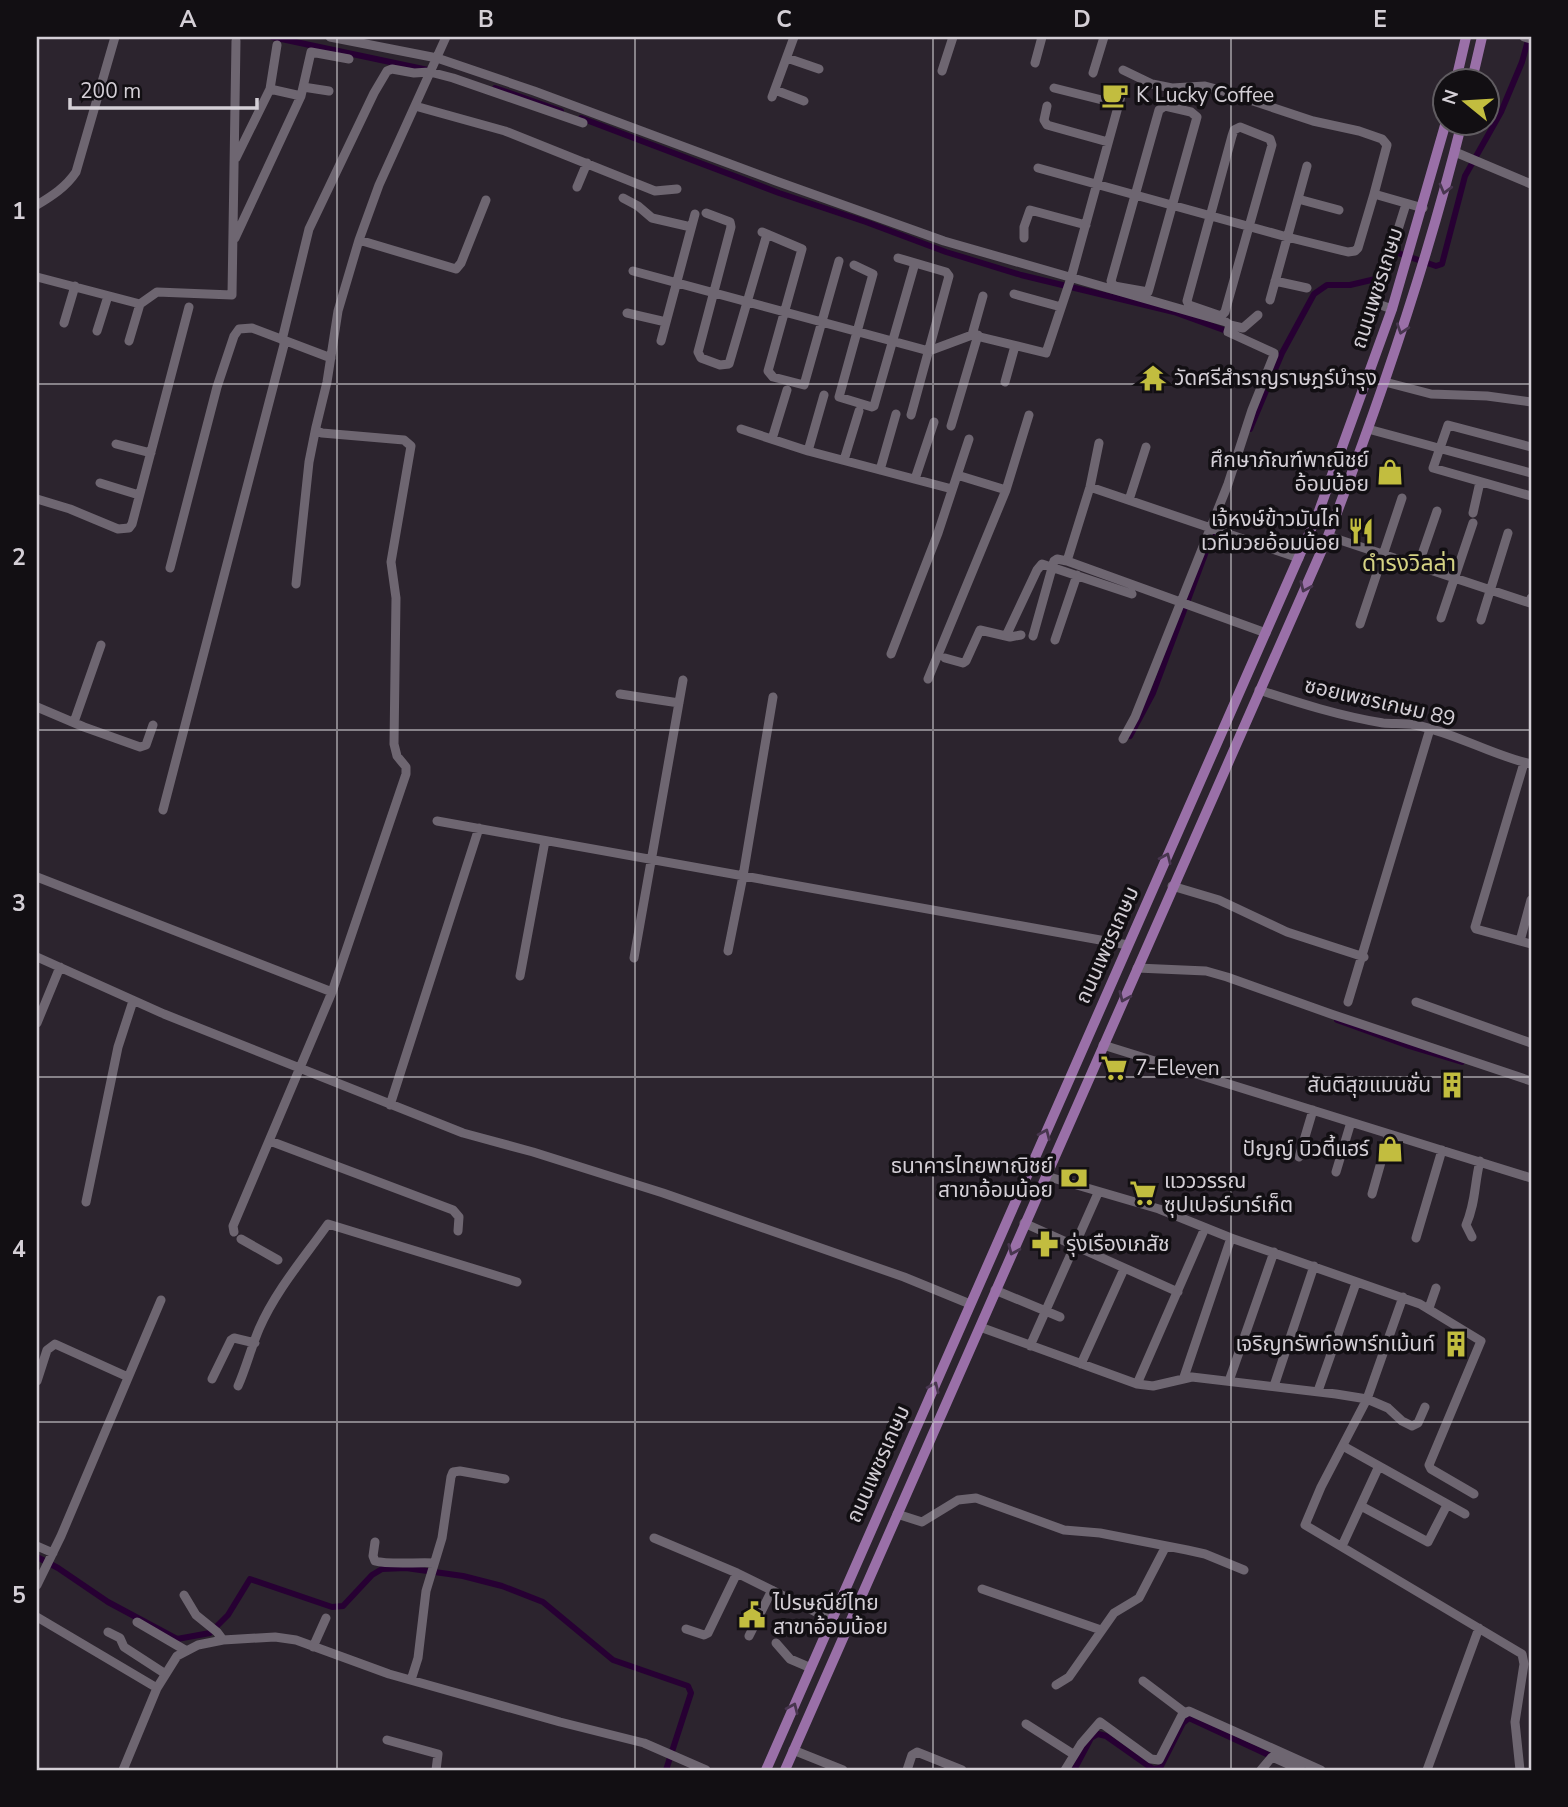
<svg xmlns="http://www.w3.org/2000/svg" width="1568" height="1807" font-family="'Nunito Sans','Noto Sans Thai',sans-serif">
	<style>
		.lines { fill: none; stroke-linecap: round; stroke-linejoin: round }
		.canal { stroke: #270033; stroke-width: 6 }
		.minor { stroke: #6e6671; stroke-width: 9 }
		.major { stroke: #9a70a8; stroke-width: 10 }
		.oneway { stroke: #48364f }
		.grid { fill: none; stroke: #d4cfd6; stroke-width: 2; stroke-opacity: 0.55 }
		.labels { text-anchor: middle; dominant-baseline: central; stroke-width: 7; stroke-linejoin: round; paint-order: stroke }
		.poi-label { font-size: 21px; fill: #d4cfd6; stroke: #120f13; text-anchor: start }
		.street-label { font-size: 21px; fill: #d4cfd6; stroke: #120f13 }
		.neighbourhood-label { font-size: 23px; fill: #d5d384; stroke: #120f13 }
		.neatline { fill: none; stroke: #d4cfd6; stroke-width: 2.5 }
		.grid-label { font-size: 23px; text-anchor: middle; font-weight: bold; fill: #d4cfd6 }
	</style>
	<rect width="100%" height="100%" fill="#2c242e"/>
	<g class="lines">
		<path class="canal" d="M272,37L428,70
			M495,88L561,111
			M581,118L779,193L866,222L946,252L1021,275L1174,312L1232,333
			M1392,259L1395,252L1436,266L1442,264L1465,176L1501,112L1522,62L1529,37
			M1250,429L1282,353L1314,294L1327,285H1350L1384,277
			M1130,736L1153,693L1222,509
			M1337,1020L1409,1046L1462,1062
			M37,1557L58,1568L108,1602L177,1639L210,1633L228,1615L250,1579L332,1607L343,1606L372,1575L382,1569L406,1568L463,1576L502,1586L543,1602L613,1660L688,1686L691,1693L666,1770
			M1074,1770L1091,1738L1098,1734L1106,1736L1153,1769L1160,1768L1183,1723L1189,1718L1273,1757"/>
		<path class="minor" d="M330,37L437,58L534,91L776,181L944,241L1226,322L1230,325L1228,332L1274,353V355L1252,410L1228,484L1135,717L1123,739
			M1524,37L1531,39
			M787,58L819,69
			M1035,63L1042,37
			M1123,70L1152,84L1172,88L1205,86L1220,90L1313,121L1359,131L1382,139L1387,145L1374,194
			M942,71L953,37
			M1093,73L1104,37
			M303,87L329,91
			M1054,88L1118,104
			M270,89L301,96
			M775,90L804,101
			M772,97L794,37
			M415,106L505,131L655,191L677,189
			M1047,106L1044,120L1047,125L1108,142
			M1165,106L1191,112L1197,117L1149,289L1148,292L1114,286L1111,281L1159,110Z
			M1240,127L1270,139L1272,145L1225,312L1221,316L1189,305L1187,301L1232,136L1234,130Z
			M1455,152L1531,184
			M236,158L270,89L277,45
			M1038,168L1287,237L1348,252L1355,251L1358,248L1374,194L1423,208
			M577,187L587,163
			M623,198L638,206L652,218L691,227
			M1298,199L1339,210
			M37,205C52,196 66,187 76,172L115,37
			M706,213L730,222L731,227L698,352L701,358L720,365L729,364L767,234
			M762,232L802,249L768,371L773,377L804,385L839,261
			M235,238L301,96L311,52L349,59
			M1024,238V227L1030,210L1086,225
			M359,240L456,269L461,263L486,200
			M898,258L946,272L949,276L911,415
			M854,265L873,274L839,397L872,407L874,406L915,263
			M633,271L929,351L972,335L1046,353L1071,278L1121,96
			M37,277L140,304L157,292L232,295L236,41
			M1275,281L1307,288
			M1014,294L1061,307
			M1270,300L1307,166
			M1392,309L1375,303L1406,204
			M627,313L666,322
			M64,323L75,286
			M1230,325L1243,328L1258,315
			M97,331L108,296
			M972,335L983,296
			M282,340L309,229L374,93L387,71L392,69L414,73L430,72L453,78L583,123
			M129,341L140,304
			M661,341L695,214
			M1005,382L1015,346
			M1385,382L1431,394L1487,396L1531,402
			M951,426L978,335
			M741,429L808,451L952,489
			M1368,429L1531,473
			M772,439L787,390
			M116,444L151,453
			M1531,447L1448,425L1433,468L1531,496
			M808,451L824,395
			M844,460L859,411
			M880,470L896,414
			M957,475L1006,490
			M915,479L934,422
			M100,483L139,495
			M1090,487L1299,558
			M37,499L70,509L118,529L129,528L132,524L189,307
			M1129,500L1146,447
			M1473,513L1480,482
			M1328,536L1530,603L1531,598
			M1067,561L1266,633
			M1418,566L1437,511
			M170,568L217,387L234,336L239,329L252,328L331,358
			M296,584L309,462L316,427
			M1441,618L1473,523
			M1481,620L1508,533
			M1360,624L1402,498
			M1006,636L1037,570L1042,564L1132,594
			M1033,636L1054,561L1057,559L1067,561L1090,487L1099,443
			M1055,640L1077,575
			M891,654L938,533L969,439
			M945,658L963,663L966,661L980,630L1010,637L1021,635
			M928,679L1006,490L1029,415
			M1259,690C1299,703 1340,716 1383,723C1393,724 1405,723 1415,725C1456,733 1491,755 1531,764
			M620,694L679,703
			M37,707L84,727L140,747L146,745L153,725
			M74,722L101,645
			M1524,763L1475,927L1476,929L1531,944
			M163,810L285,341
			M437,821L1128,945
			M37,877L332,992
			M1172,886L1219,900L1287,932L1364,957
			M1520,941L1531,900
			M728,951L743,876L773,697
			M37,957L164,1014L463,1133L533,1152L663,1193L904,1277L970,1304
			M634,958L683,680
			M1137,968L1206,971L1227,977L1331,1014L1531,1081
			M520,976L545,841
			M1348,1002L1430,729
			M1416,1002L1531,1043
			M37,1023L60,967
			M1103,1045L1531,1178
			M390,1105L479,828
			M270,1141L453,1210L459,1217L458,1231
			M1299,1157L1313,1110
			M1336,1172L1351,1122
			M1046,1176L1159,1209L1231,1238L1420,1304L1481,1341L1429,1465L1431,1469L1474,1494
			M1372,1194L1389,1134
			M86,1202L118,1047L133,1001
			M1024,1223L1178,1292
			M234,1232L233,1226L332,992L406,774V767L397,756L394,744L396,598L391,562L411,446L404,440L322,433L317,431L316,427L327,382L338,311L359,240L379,185L446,37
			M1472,1237L1466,1225C1476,1202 1474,1185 1480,1161
			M1416,1238L1442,1150
			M241,1239L278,1260
			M995,1290L1060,1317
			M1403,1297L1367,1399L1321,1487L1305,1525L1522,1654L1524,1664L1515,1722L1520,1770
			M1429,1308L1436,1288
			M980,1327L1137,1384L1153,1386L1192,1377L1336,1394L1367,1399L1388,1408L1402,1421L1412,1426L1418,1423L1425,1407
			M1030,1346L1098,1193
			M1081,1364L1124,1269
			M1184,1377L1231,1238
			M212,1379L231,1340L234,1338L255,1343
			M37,1381L47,1350L55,1344L128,1377
			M1229,1381L1274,1252
			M1137,1384L1205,1228
			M238,1386C246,1368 251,1348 259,1329C276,1290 304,1258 328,1224L517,1282
			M1274,1386L1314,1266
			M1318,1391L1356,1283
			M1343,1446L1465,1514
			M1361,1506L1428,1542L1447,1505
			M897,1514L922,1522L958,1500L976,1498L1064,1530L1100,1533L1187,1550L1205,1554L1244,1570
			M654,1538L737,1573L832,1620
			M375,1542L373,1556L375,1561C389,1565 417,1562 434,1563
			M37,1546L53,1553
			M1342,1546L1379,1466
			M37,1585L61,1536L161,1300
			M982,1589L1101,1630
			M184,1595L196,1615L217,1632L223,1640
			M37,1617L157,1688
			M137,1622L185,1650
			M686,1629L704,1635L708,1633L737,1573
			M108,1632L120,1638L124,1647L164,1673
			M749,1636L772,1590
			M776,1643L790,1659L811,1668
			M313,1647L326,1618
			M411,1680L418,1658L426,1591L442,1538L451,1477L453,1472L460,1471L505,1479
			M1143,1681L1184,1712
			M1056,1685L1069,1677L1114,1613L1139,1598L1166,1546
			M1026,1724L1073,1754
			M387,1740L438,1754L436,1770
			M793,1750L843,1770
			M123,1770L157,1688L177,1656L198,1645L223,1640L275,1637L296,1640L389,1674L560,1722L644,1743L706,1770
			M907,1770L912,1755L917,1752L962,1770
			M1065,1770L1081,1744L1100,1722L1151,1759L1159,1760L1182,1715L1189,1711L1321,1770
			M1261,1770L1272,1757L1301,1770
			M1427,1770L1479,1628"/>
		<path class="major" d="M1456,80L1466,37
			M1472,80L1482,37
			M766,1770L1319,511L1392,309L1446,122
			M785,1770L1328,536C1380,401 1427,264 1462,122"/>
	</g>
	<defs><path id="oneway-chevron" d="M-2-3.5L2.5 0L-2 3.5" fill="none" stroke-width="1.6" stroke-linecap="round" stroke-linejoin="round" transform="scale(1.75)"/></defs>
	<g class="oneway">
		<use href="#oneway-chevron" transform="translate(1445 189) rotate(105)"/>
		<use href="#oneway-chevron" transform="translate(1402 329) rotate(108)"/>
		<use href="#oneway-chevron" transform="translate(1305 587) rotate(114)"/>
		<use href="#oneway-chevron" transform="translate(1166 858) rotate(-66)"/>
		<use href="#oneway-chevron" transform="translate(1124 997) rotate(114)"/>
		<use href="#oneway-chevron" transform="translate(1045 1134) rotate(-66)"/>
		<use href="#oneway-chevron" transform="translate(1013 1250) rotate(113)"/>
		<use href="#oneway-chevron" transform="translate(934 1387) rotate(-66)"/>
		<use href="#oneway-chevron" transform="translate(793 1708) rotate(-66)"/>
	</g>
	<path class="grid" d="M337,37V1770M635,37V1770M933,37V1770M1231,37V1770M37,384H1531M37,730H1531M37,1077H1531M37,1422H1531"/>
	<defs>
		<g id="cafe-bare" transform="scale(2.1)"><path d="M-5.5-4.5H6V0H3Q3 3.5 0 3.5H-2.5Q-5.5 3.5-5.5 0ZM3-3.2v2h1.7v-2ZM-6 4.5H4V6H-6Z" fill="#c2bd3f" stroke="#120f13" stroke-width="2.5" paint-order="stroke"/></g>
		<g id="temple-bare" transform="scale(2.1)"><path d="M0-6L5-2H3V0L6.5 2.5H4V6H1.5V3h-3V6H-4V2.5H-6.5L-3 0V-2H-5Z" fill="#c2bd3f" stroke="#120f13" stroke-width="2.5" paint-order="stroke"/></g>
		<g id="shop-bare" transform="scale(2.1)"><path d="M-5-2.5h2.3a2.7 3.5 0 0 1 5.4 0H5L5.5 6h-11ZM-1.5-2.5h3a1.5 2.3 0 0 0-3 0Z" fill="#c2bd3f" stroke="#120f13" stroke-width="2.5" paint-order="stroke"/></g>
		<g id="restaurant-bare" transform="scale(2.1)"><path d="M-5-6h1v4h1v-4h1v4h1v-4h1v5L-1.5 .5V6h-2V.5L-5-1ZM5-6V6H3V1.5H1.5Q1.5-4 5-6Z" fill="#c2bd3f" stroke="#120f13" stroke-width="2.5" paint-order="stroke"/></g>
		<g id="supermarket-bare" transform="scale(2.1)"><path d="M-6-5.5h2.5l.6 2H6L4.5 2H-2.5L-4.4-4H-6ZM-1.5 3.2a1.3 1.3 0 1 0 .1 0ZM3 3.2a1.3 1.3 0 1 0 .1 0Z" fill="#c2bd3f" stroke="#120f13" stroke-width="2.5" paint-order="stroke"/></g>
		<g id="building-bare" transform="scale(2.1)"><path d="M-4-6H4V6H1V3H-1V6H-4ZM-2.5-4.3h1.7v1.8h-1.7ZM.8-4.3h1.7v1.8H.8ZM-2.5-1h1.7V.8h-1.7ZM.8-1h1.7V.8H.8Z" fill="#c2bd3f" stroke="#120f13" stroke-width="2.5" paint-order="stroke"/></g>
		<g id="bank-bare" transform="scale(2.1)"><path d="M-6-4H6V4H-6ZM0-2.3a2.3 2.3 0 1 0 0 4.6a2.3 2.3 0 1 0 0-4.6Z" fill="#c2bd3f" stroke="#120f13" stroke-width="2.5" paint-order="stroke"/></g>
		<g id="pharmacy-bare" transform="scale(2.1)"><path d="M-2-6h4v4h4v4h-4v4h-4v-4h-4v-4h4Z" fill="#c2bd3f" stroke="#120f13" stroke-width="2.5" paint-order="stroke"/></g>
		<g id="civic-bare" transform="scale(2.1)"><path d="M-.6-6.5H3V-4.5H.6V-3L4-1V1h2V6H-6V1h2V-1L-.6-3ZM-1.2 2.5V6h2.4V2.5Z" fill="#c2bd3f" stroke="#120f13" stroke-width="2.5" paint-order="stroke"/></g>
	</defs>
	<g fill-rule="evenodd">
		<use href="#cafe-bare" x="1115" y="95"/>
		<use href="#temple-bare" x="1153" y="378"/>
		<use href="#shop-bare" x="1390" y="472"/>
		<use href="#restaurant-bare" x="1361" y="531"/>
		<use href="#supermarket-bare" x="1114" y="1068"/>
		<use href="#building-bare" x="1452" y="1085"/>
		<use href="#shop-bare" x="1390" y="1149"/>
		<use href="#bank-bare" x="1074" y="1178"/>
		<use href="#supermarket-bare" x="1143" y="1193"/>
		<use href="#pharmacy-bare" x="1045" y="1244"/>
		<use href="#building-bare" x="1456" y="1344"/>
		<use href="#civic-bare" x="752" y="1615"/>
	</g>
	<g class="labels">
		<g class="poi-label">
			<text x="1136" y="95">K Lucky Coffee</text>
			<text x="1174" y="378">วัดศรีสําราญราษฎร์บํารุง</text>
			<text x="1369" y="460" text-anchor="end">ศึกษาภัณฑ์พาณิชย์<tspan x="1369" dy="24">อ้อมน้อย</tspan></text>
			<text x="1340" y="519" text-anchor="end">เจ้หงษ์ข้าวมันไก่<tspan x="1340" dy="24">เวทีมวยอ้อมน้อย</tspan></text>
			<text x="1135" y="1068">7-Eleven</text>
			<text x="1431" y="1085" text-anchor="end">สันติสุขแมนชั่น</text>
			<text x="1369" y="1149" text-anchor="end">ปัญญ์ บิวตี้แฮร์</text>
			<text x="1053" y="1166" text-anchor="end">ธนาคารไทยพาณิชย์<tspan x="1053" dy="24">สาขาอ้อมน้อย</tspan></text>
			<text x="1164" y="1181">แวววรรณ<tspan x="1164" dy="24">ซุปเปอร์มาร์เก็ต</tspan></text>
			<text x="1066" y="1244">รุ่งเรืองเภสัช</text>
			<text x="1435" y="1344" text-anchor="end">เจริญทรัพท์อพาร์ทเม้นท์</text>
			<text x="773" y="1603">ไปรษณีย์ไทย<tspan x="773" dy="24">สาขาอ้อมน้อย</tspan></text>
		</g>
		<g class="street-label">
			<text transform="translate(1377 288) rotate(-72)">ถนนเพชรเกษม</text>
			<text transform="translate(1380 702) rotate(13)">ซอยเพชรเกษม 89</text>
			<text transform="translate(1107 945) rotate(-66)">ถนนเพชรเกษม</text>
			<text transform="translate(878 1464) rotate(-66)">ถนนเพชรเกษม</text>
		</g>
		<g class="neighbourhood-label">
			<text x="1409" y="563">ดำรงวิลล่า</text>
		</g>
	</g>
	<rect width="1568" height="1807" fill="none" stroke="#120f13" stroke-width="77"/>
	<g transform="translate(1466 102) rotate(288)"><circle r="33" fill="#120f13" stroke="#605c61" stroke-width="2"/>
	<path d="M0-5L12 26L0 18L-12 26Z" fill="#c2bd3f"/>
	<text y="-10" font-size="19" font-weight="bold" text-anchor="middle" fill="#d4cfd6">N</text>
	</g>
	<path d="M70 98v10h187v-10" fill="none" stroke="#d4cfd6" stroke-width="3.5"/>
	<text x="80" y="98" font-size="21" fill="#d4cfd6" stroke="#120f13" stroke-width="5" paint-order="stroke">200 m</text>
	<rect x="38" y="38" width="1492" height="1731" class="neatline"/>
	<g class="grid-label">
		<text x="188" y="27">A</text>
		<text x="486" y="27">B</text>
		<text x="784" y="27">C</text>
		<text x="1082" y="27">D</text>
		<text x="1380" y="27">E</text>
		<text x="19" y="219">1</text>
		<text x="19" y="565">2</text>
		<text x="19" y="911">3</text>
		<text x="19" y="1257">4</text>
		<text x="19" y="1603">5</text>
	</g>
</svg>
